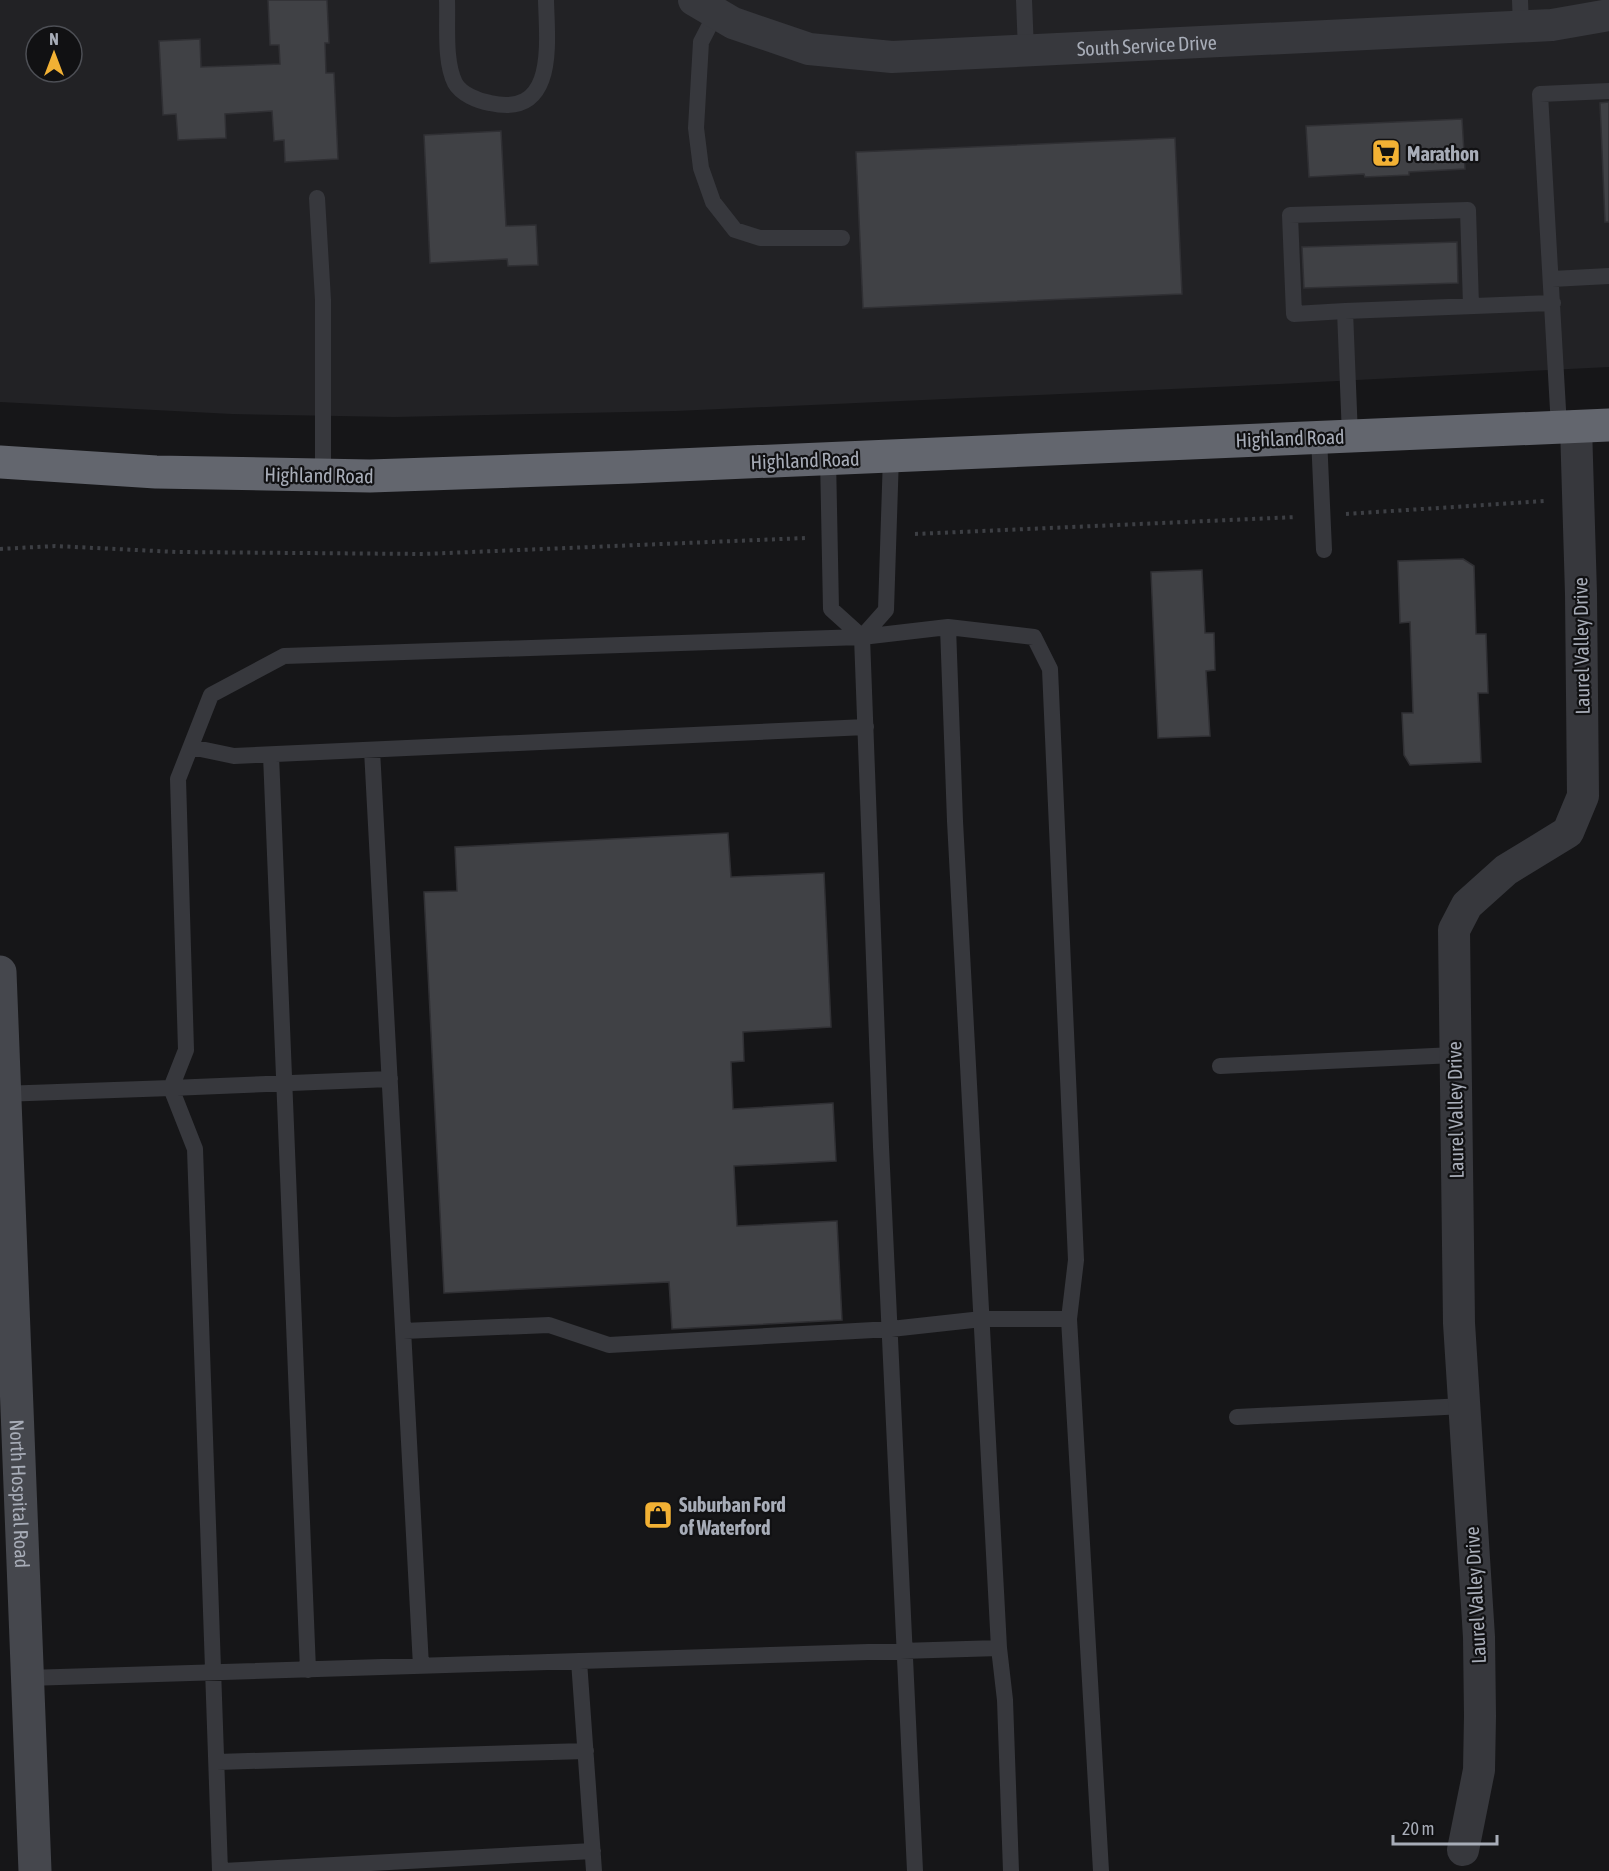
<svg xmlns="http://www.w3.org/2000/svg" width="1609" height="1871" font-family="'Asap Condensed',sans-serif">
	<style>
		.built { fill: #222225; fill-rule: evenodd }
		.building { fill: #404145; stroke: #303034; stroke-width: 1.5 }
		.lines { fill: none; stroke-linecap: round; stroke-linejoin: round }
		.path { stroke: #3d3f44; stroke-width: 4; stroke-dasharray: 3 4.5; stroke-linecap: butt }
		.lane { stroke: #37383d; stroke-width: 16 }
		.street { stroke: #37383d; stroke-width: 32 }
		.secondary { stroke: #45474d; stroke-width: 33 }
		.highway { stroke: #63666e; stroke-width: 33 }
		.labels { text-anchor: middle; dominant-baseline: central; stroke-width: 4.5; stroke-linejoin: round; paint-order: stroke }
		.street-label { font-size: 20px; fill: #a8adb8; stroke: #111113 }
		.poi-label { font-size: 20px; font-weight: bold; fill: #a8adb8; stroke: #111113; text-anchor: start }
	</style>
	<rect width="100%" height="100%" fill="#161618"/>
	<path class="built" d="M0,0H1609V367L1239,386L676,411L395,417L232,414L0,402ZM36,36H72V72H36Z"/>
	<path class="building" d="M268,0H327L329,43H325L326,73H334L338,159L285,162L284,140L274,141L272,111L225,114L226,138L178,140L176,114L163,115L159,41L200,39L201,67L280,64L279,45H270Z
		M1609,102V222H1605L1600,103Z
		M1462,119L1465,169L1409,172V175L1365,177L1364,174L1309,177L1306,126Z
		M501,131L506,226L536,225L538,265L508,266L507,259L430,263L424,135Z
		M1175,138L1182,294L863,308L856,152Z
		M1457,242L1458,283L1304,288L1302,247Z
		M1463,559L1474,566L1476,634H1486L1488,693H1478L1481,762L1410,765L1404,755L1402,713H1413L1410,622L1400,623L1398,561Z
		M1202,570L1205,633H1214L1215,670L1206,671L1210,736L1158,738L1151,572Z
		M728,833L731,877L824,873L831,1027L743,1032L744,1061L731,1062L733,1109L833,1103L836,1161L734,1166L737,1226L837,1221L842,1320L672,1329L669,1282L444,1293L424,892L457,891L455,847Z"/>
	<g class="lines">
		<path class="path" d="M1346,514L1545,501
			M915,534L1297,517
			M0,549L55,546L176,552L424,554L805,538"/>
		<path class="lane" d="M447,0C448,24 444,61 455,83C461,94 478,101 490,103C557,118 547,43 546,0
			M1024,0L1026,51
			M1520,0L1521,27
			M716,13L701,42L696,128L701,168L713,202L735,230L760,238H842
			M317,198L323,300V475
			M1552,279L1609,276
			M1345,311L1294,314L1290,215L1468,210L1471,305
			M1559,427L1540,94L1609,91
			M1350,436L1345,311L1553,303
			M1319,437L1324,550
			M828,458L831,609L862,637L886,610L891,456
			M862,637L881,1147L915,1871
			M191,747L234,756L866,727
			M372,750L421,1666
			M271,755L308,1670
			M1220,1066L1454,1055
			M1,1094L171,1088L186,1050L178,779L211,695L284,656L862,637L948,627L955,821L999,1648L27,1678
			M1069,1319L1101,1871
			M403,1331L549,1325L609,1345L891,1329L982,1319H1069L1076,1260L1050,669L1034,637L948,627
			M1237,1417L1465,1406
			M999,1648L1005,1700L1011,1871
			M579,1661L594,1871
			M217,1762L586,1751
			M220,1871L195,1149L171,1088L390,1079
			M223,1871L593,1851"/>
		<g class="street">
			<path id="s1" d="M694,0L733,23L809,49L892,57L1552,25L1609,15"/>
			<path d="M1463,1850L1479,1770L1480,1716L1479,1637L1459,1323L1454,930L1467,905L1506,870L1568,832L1583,796L1581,594L1576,426"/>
		</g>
		<path class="secondary" id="s2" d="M0,972L35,1871"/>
		<path class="highway" d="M0,462L156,472L370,476L632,467L1609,425"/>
	</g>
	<defs>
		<g id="supermarket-square" transform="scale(1.5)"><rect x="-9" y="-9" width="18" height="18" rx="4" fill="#f2b134" stroke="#111113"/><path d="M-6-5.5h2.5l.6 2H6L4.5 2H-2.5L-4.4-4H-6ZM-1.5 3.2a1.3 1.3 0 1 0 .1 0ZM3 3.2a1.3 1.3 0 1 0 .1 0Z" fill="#111"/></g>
		<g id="shop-square" transform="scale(1.5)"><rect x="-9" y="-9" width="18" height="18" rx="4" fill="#f2b134" stroke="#111113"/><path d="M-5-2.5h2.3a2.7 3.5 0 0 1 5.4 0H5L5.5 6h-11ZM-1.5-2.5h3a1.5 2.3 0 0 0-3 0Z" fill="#111"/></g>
	</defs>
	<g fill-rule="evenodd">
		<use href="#supermarket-square" x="1386" y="153"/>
		<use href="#shop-square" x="658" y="1515"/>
	</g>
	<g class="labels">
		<g class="street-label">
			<text stroke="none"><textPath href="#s1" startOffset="464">South Service Drive</textPath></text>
			<text transform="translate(1290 438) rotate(-2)">Highland Road</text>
			<text transform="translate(805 460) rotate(-2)">Highland Road</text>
			<text transform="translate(319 475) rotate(1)">Highland Road</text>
			<text transform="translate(1581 646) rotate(-91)">Laurel Valley Drive</text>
			<text transform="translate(1455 1110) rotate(-91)">Laurel Valley Drive</text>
			<text stroke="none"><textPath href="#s2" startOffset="522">North Hospital Road</textPath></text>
			<text transform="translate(1475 1595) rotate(-93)">Laurel Valley Drive</text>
		</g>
		<g class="poi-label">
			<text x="1407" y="153">Marathon</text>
			<text x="679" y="1504">Suburban Ford<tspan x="679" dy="23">of Waterford</tspan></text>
		</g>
	</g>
	<g transform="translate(54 54)"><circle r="28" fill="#111113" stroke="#4d4f55" stroke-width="1.5"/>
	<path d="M0-4.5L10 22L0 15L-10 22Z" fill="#f2b134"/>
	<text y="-9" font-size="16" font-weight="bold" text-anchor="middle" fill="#a8adb8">N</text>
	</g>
	<path d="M1393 1835v9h104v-9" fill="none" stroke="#a8adb8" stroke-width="3"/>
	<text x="1402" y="1835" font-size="18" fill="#a8adb8" stroke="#111113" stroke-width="4.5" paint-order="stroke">20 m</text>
</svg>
